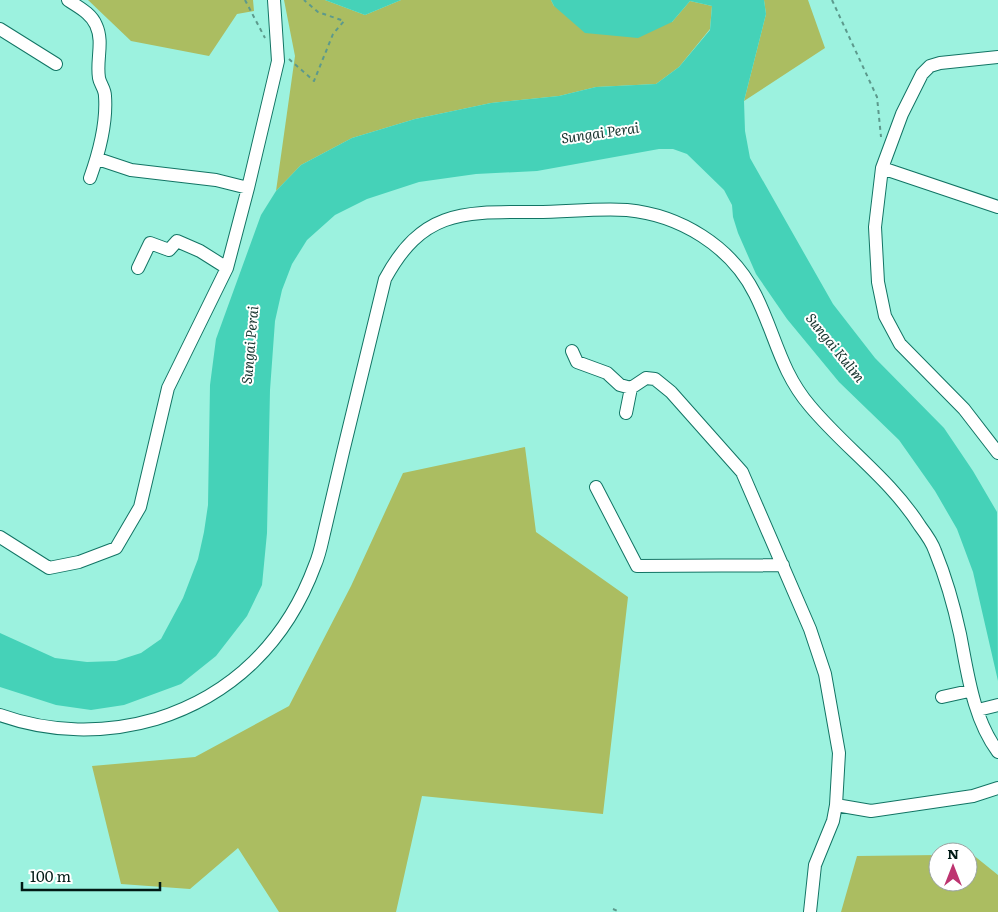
<svg xmlns="http://www.w3.org/2000/svg" width="998" height="912" font-family="Literata,serif">
	<style>
		.green { fill: #abbd61 }
		.water { fill: #45d2b8 }
		.lines { fill: none; stroke-linecap: round; stroke-linejoin: round }
		.minor-casing { stroke: #127464; stroke-width: 14 }
		.path { stroke: #5c998c; stroke-width: 2; stroke-dasharray: 4 4; stroke-linecap: butt }
		.minor { stroke: #fff; stroke-width: 12 }
		.labels { text-anchor: middle; dominant-baseline: central; stroke-width: 4; stroke-linejoin: round; paint-order: stroke }
		.water-label { font-size: 14px; font-style: italic; fill: #18352f; stroke: #fff }
	</style>
	<rect width="100%" height="100%" fill="#9cf2df"/>
	<path class="green" d="M88,0H253L254,11L237,14L209,56L131,41Z
		M284,0H325L365,15L401,0H551L554,6L672,22L690,1L712,6L710,29L679,67L656,84L596,87L559,96L491,103L415,119L352,138L301,165L276,191L295,56Z
		M764,0H808L825,48L744,101L766,14Z
		M525,447L536,532L628,597L603,814L422,796L396,912H279L238,848L190,889L121,884L92,766L195,757L289,706L351,586L403,473Z
		M968,854H972L998,875V912H841L857,856L938,855V882H968Z"/>
	<path class="water" d="M325,0H401L365,15Z
		M551,0H764L766,14L744,101L745,131L750,158L833,304L875,358L944,428L973,471L997,512L998,681L973,572L957,529L935,491L899,440L839,382L787,319L756,274L738,233L733,217L732,205L724,190L687,154L673,149H659L537,171L476,174L419,182L367,199L335,215L307,240L292,264L282,290L275,321L270,390L267,533L262,585L247,616L216,656L181,684L124,705L91,710L56,705L0,687V633L55,658L87,662L116,661L141,653L161,639L183,598L198,559L204,532L208,505L210,385L216,339L261,215L276,191L301,165L352,138L415,119L491,103L559,96L596,87L656,84L679,67L710,30L712,6L690,1L672,22L638,38L585,33L554,6Z"/>
	<g class="lines">
		<g class="minor-casing">
			<path id="minor" d="M68,0C78,7 91,13 96,25C104,42 96,60 99,78C100,84 105,89 105,96C107,123 99,153 90,178
				M0,29L56,64
				M998,57L940,63L930,66L922,74L902,114L882,168L875,227L878,282L885,316L900,344L964,409L998,453
				M98,159L131,170L216,180L248,188
				M882,168L998,207
				M138,268L150,243L169,250L177,241L200,251L227,268
				M572,351L577,362L607,373L620,385L631,388
				M626,413L631,388L646,378L655,379L671,392L742,472L810,629L825,674L839,753L836,805L833,821L815,865L810,912
				M596,487L637,566L783,565
				M0,537L49,568L79,562L116,548L140,507L168,388L227,268L248,188L278,61L274,0
				M942,697L969,691
				M978,710L998,705
				M0,715C50,733 105,734 156,719C233,695 287,641 315,565C320,554 322,541 325,529C331,503 337,477 343,452C357,394 371,337 385,279C423,209 463,212 536,212C566,212 597,208 627,210C680,215 731,246 755,294C775,333 780,371 810,406C845,448 890,479 920,526C926,534 932,542 935,551C946,578 954,606 960,634C968,675 973,718 998,752
				M836,805L871,811L973,796L998,788"/>
		</g>
		<path class="path" d="M245,0L265,38
			M832,0L877,97L881,137
			M289,59L314,81L333,34L344,21L318,12L304,0
			M613,909L620,912"/>
		<use href="#minor" class="minor"/>
	</g>
	<g class="labels">
		<g class="water-label">
			<text transform="translate(600 132) rotate(-8)">Sungai Perai</text>
			<text transform="translate(249 345) rotate(-85)">Sungai Perai</text>
			<text transform="translate(836 347) rotate(51)">Sungai Kulim</text>
		</g>
	</g>
	<g transform="translate(953 867)"><circle r="24" fill="#ffffff" stroke="#99a3a1"/>
	<path d="M0-4L9 19L0 12L-9 19Z" fill="#bd3470"/>
	<text y="-8" font-size="14" font-weight="bold" text-anchor="middle" fill="#011a15">N</text>
	</g>
	<path d="M22 882v8h138v-8" fill="none" stroke="#011a15" stroke-width="2.5"/>
	<text x="30" y="882" font-size="15" fill="#011a15" stroke="#ffffff" stroke-width="4" paint-order="stroke">100 m</text>
</svg>
